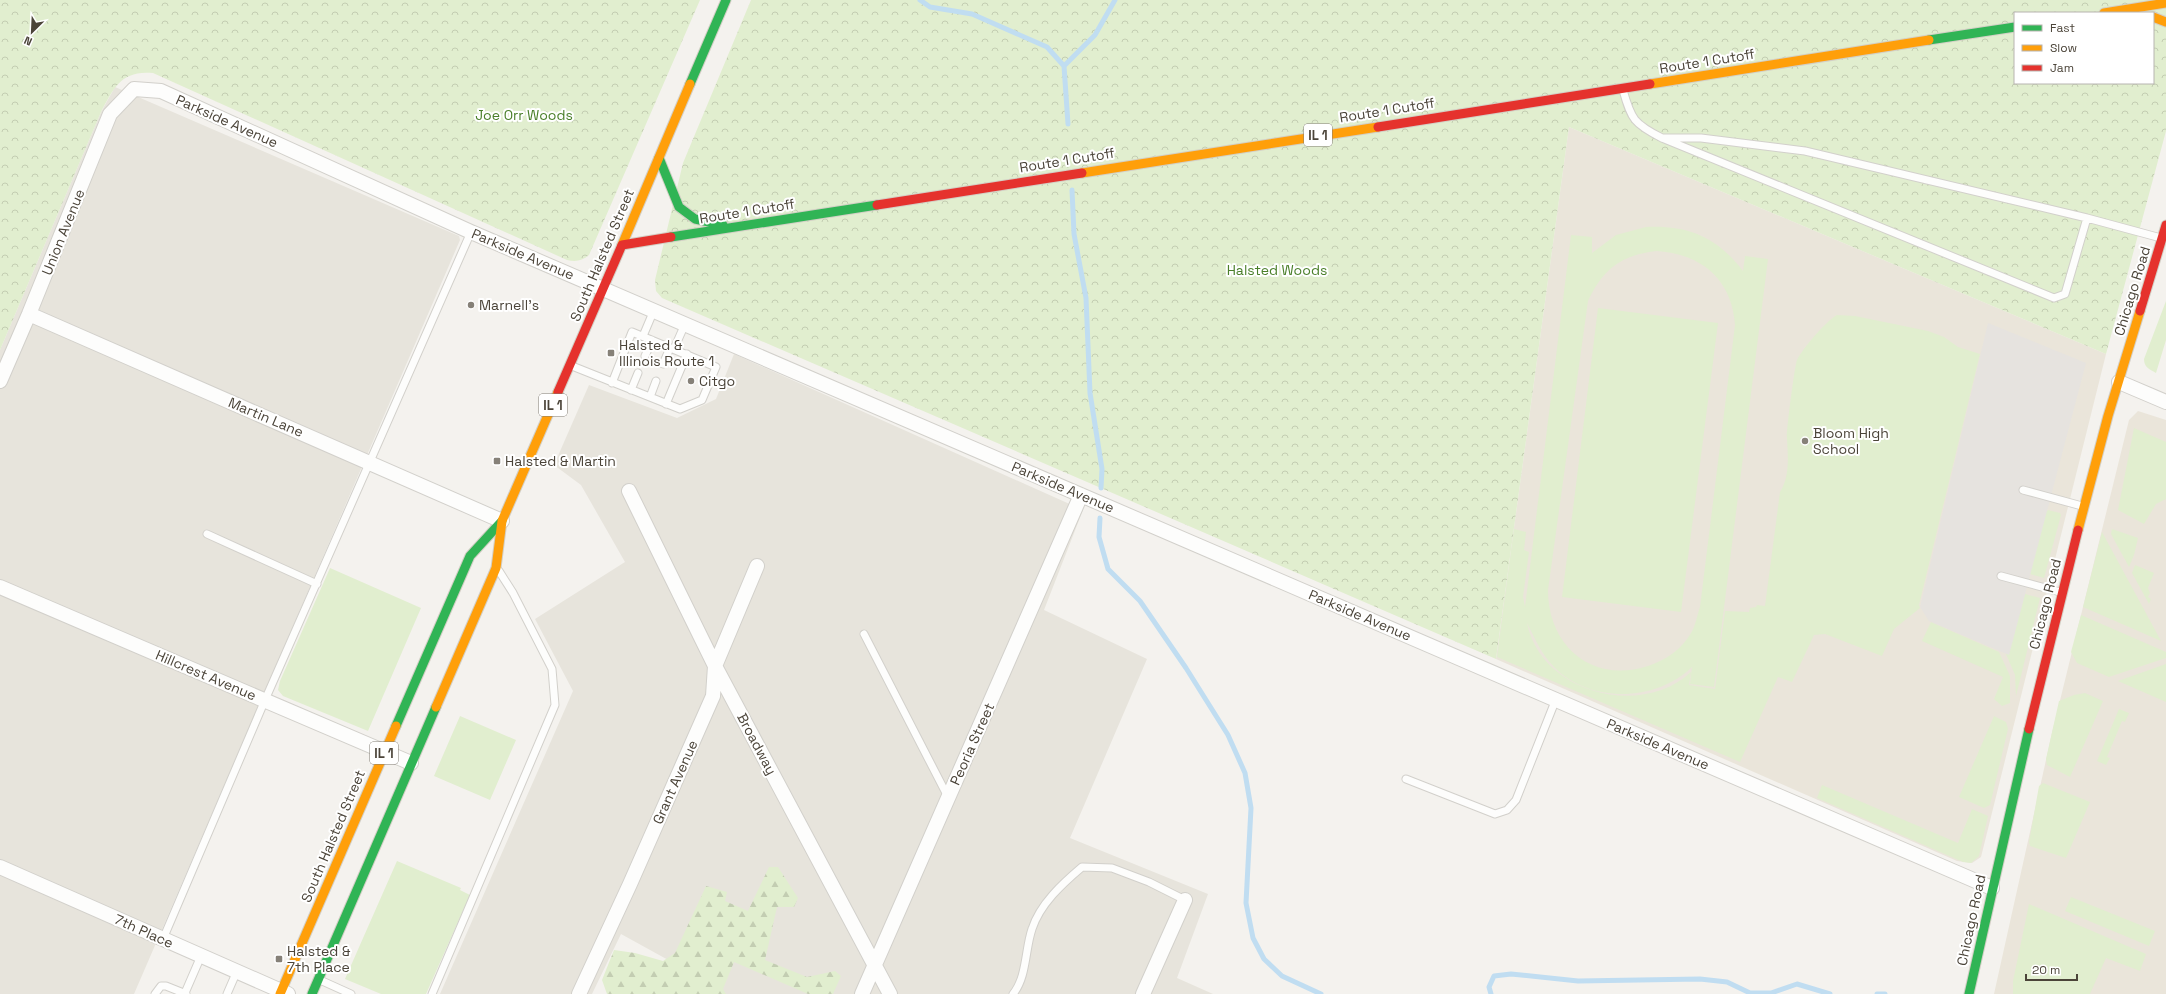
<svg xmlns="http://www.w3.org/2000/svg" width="2166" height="994" font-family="'Space Grotesk',sans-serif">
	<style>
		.residential { fill: #e7e4dc }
		.education { fill: #eae5da }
		.grass { fill: #e1eecf; fill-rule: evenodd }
		.forest { fill: url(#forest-firs) }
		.park { fill: url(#park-crowns); fill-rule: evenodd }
		.parking { fill: #e6e3df }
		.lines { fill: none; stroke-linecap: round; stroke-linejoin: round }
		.stream { stroke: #c0ddf1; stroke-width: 5 }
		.lane-casing { stroke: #d2d0cb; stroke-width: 9 }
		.street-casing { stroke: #d2d0cb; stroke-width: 16 }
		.fast-casing { stroke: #d3cfc5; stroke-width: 11 }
		.slow-casing { stroke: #d3cfc5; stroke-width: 11 }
		.jam-casing { stroke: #d3cfc5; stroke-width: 11 }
		.lane { stroke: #fdfdfc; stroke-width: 7 }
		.street { stroke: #fdfdfc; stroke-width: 14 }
		.fast { stroke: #30b455; stroke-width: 9 }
		.slow { stroke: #ff9f0a; stroke-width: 9 }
		.jam { stroke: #e5322d; stroke-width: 9 }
		.poi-dot { fill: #868178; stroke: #fff; stroke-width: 1.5 }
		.labels { text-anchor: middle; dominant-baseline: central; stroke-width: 4; stroke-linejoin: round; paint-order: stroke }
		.shield { fill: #fff; stroke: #817c74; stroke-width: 1 }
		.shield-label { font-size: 13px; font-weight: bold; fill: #4b4439 }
		.street-label { font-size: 14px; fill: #4b4439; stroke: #fff }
		.park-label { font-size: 14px; fill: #4a7f2a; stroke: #fff }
		.poi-label { font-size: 14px; fill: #4b4439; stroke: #fff; text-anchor: start }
	</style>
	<defs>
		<pattern id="forest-firs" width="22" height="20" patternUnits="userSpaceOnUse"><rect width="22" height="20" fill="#e1eecf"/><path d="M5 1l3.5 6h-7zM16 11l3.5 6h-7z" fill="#c3cdb2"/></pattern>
		<pattern id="park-crowns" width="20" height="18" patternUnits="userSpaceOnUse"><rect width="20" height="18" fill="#e1eecf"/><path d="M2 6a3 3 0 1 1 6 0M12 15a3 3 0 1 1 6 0" fill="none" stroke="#c3cdb2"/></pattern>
	</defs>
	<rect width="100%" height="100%" fill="#f4f2ee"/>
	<path class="residential" d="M115,87L459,236L460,240L134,994H0V350L101,112Z
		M734,354L1083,510L1044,610L1147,659L1070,838L1208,894L1177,978L1213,994H705L710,983L621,934L592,994H440L573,691L535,619L625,562L581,485L554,465L589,385L677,418L716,399Z"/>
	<path class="education" d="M1569,127L2106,354L1981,857L1972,863L1957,861L1496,659Z
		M2138,411L2166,420V994H1994L2052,733L2129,420Z"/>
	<path class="grass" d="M1646,227C1688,225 1717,237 1743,271L1745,256L1768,259L1714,687L1690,684L1692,667C1656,702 1590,704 1554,667C1540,652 1536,640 1527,623C1541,693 1641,719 1691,672L1689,685L1715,689L1725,611L1749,612L1750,608L1756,607L1757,605L1765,606L1780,492C1790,476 1788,457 1787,439C1786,432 1795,364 1797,360C1803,348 1826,321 1837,315L1855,316L1928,331L1944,337L1958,347L1980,354L1919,605L1920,608L1894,629L1882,656L1825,634L1814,635L1792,682L1778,677L1740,762L1497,657L1514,529L1526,532L1524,550L1529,552L1523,597L1525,607L1571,235L1592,237V253L1616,235ZM1657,251C1701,254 1732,279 1735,325L1700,607C1697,615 1696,625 1691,633C1682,649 1666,660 1648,666C1593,684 1548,647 1548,590L1588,301C1603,269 1621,255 1657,251Z
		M2166,301V340L2156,373C2149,369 2144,367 2144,359Z
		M1598,308L1718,323L1681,612L1562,597Z
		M2134,428L2166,442V499L2156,504L2144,524L2118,510Z
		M2048,510L2060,513L2061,515L2044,578L2030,574L2046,512Z
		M2112,529L2138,538L2134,555L2129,567L2111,534Z
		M2102,532L2161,641L2083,607Z
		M2135,565L2154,573L2148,588L2150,593L2148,597L2151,599L2149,604L2132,573Z
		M330,568L421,608L368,731L283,696L278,690L280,681Z
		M2025,594L2040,598L2016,696L2015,675L2006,654Z
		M2081,615L2166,652V658L2109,677L2077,663L2071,652Z
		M1931,622L1999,652L2010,676V703L2002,706L1994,699L2003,677L1922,641Z
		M2166,664V702L2118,681Z
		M2085,693L2103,701L2070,777L2047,765L2046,759L2059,701L2074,695Z
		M2119,709L2129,713L2125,722L2122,721L2107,757L2110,758L2106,765L2097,761Z
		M460,716L516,740L490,800L434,776Z
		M1994,716L2006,722L2008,729L1990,805L1984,808L1959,797Z
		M2043,783L2090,802L2066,858L2030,846L2029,842L2039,786Z
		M1822,785L1958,843L1972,809L1988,816L1979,856L1971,863L1963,862L1817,798Z
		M397,861L461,888L460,890L470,895L426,994H381L345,979Z
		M2071,897L2155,931L2149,946L2065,911Z
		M2029,904L2146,954L2140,971L2106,958L2090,994H2013V981Z"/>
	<path class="forest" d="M769,867H778L798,898L794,907H777L765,960L807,977L835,971L841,976L833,994H808L734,962L723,989L726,994H607L602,980L614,950L635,953L663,961L675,953L706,886L727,892L725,901L748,911Z"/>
	<path class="park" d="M0,0H700L589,255C582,261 576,262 567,260L153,73C122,70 114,87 101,112L0,350Z
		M751,0H2166V131L2106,354L1569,127L1496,659L662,298L656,291L655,280L683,163ZM2015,13H2153V83H2015Z"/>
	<path class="parking" d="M1988,323L2086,363L2009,655L1929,621L1920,607Z"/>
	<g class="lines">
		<path class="stream" d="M920,0L930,7L972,14L1047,47L1064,66L1068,124
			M1064,66L1095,35L1115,0
			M1072,190L1074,234L1086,298L1090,393L1102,469L1101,488
			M1100,518L1099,537L1108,569L1140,601L1186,668L1228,735L1245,773L1251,808L1246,903L1253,938L1264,959L1282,976L1321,994
			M1491,994L1489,987L1494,976L1511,974L1578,981L1700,979L1727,982L1750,993H1771L1797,984L1830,994
			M1877,994H1885"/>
		<g class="lane-casing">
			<path id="lane" d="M1623,90C1631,119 1634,124 1662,138
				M2087,218L2065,294L2054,298L1662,138H1701L1805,151L2087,218L2161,238
				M643,336L654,310
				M674,349L685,324
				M645,356L652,340
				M663,364L670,348
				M572,366L680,409L702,400L716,367L632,332L612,383
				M631,390L638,373
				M650,397L656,381
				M666,404L687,354
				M2023,490L2082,506
				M207,534L317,584
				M2001,576L2060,592
				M864,634L948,797
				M1406,779L1495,814L1507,810L1516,800L1556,699
				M163,939L265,700L471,232
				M320,980L351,994
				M185,993L201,956
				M155,994L161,986H166L186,994
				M227,994L237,971
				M432,994L555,705L552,669L513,593L499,571
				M1013,994C1027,977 1025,949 1032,929C1040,904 1062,884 1082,867L1112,868L1149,882L1185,900"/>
		</g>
		<g class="street-casing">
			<path id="street" d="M29,314L502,521
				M0,381L29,314L110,114L134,89L161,91L471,232L1992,888
				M2119,382L2166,402
				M629,491L715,666L890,994
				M0,587L411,763
				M0,867L288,994
				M579,994L630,884L713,696L715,666L757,566
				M862,994L1081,495
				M1143,994L1185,900"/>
		</g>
		<g class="fast-casing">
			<path id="fast" d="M1929,40L2015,27
				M690,84L726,0
				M659,158L679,207L695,219L723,225
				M671,237L877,205
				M396,726L470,556L502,521
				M312,994L436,707
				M1969,994L2029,729"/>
		</g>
		<g class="slow-casing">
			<path id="slow" d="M2104,13L2166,3
				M2153,17L2166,22
				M1650,84L1929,40
				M1082,173L1378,127
				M622,245L690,84
				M2078,530L2108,416L2140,311
				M436,707L496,568L502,521L558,392
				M280,994L396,726"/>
		</g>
		<g class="jam-casing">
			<path id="jam" d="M1378,127L1650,84
				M877,205L1082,173
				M2140,311L2166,225
				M558,392L622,245L671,237
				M2029,729L2078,530"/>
		</g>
		<use href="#lane" class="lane"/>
		<use href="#street" class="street"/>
		<use href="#fast" class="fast"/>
		<use href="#slow" class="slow"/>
		<use href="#jam" class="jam"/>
	</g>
	<g class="poi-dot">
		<circle cx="471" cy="305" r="4"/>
		<rect x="607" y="349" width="8" height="8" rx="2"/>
		<circle cx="691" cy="381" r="4"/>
		<circle cx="1805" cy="441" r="4"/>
		<rect x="493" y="457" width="8" height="8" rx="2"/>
		<rect x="275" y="955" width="8" height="8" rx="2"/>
	</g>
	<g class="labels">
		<g class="shield">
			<rect x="1304" y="124" width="28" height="22" rx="3"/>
			<rect x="539" y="394" width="28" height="22" rx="3"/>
			<rect x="370" y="742" width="28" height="22" rx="3"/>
		</g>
		<g class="shield-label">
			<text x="1318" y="135">IL 1</text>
			<text x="553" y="405">IL 1</text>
			<text x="384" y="753">IL 1</text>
		</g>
		<g class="street-label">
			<text transform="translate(1707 61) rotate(-9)">Route 1 Cutoff</text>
			<text transform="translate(1387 110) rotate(-9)">Route 1 Cutoff</text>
			<text transform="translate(227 121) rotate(24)">Parkside Avenue</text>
			<text transform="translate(1067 160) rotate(-9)">Route 1 Cutoff</text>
			<text transform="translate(747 211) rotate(-9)">Route 1 Cutoff</text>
			<text transform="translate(63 232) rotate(-68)">Union Avenue</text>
			<text transform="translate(523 254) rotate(23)">Parkside Avenue</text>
			<text transform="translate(602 255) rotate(-67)">South Halsted Street</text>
			<text transform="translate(2132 291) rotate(-73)">Chicago Road</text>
			<text transform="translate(266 417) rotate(23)">Martin Lane</text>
			<text transform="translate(1063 487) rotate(23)">Parkside Avenue</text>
			<text transform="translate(2045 604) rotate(-76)">Chicago Road</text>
			<text transform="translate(1360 615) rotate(23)">Parkside Avenue</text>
			<text transform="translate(206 675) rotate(23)">Hillcrest Avenue</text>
			<text transform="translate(757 744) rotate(62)">Broadway</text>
			<text transform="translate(972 744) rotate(-66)">Peoria Street</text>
			<text transform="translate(1658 744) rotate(23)">Parkside Avenue</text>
			<text transform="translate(675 782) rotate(-66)">Grant Avenue</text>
			<text transform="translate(333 836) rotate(-67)">South Halsted Street</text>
			<text transform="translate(1971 920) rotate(-78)">Chicago Road</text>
			<text transform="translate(144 931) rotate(24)">7th Place</text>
		</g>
		<g class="park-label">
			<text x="524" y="115">Joe Orr Woods</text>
			<text x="1277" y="270">Halsted Woods</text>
		</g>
		<g class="poi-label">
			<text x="479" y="305">Marnell's</text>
			<text x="619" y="345">Halsted &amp;<tspan x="619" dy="16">Illinois Route 1</tspan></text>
			<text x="699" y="381">Citgo</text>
			<text x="1813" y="433">Bloom High<tspan x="1813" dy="16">School</tspan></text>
			<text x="505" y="461">Halsted &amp; Martin</text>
			<text x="287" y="951">Halsted &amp;<tspan x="287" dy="16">7th Place</tspan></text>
		</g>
	</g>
	<rect x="2014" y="12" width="140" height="72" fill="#ffffff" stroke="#b7b4b0"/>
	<rect x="2022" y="25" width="20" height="6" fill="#30b455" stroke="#b7b4b0"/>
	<text x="2050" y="32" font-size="12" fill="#4b4439">Fast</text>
	<rect x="2022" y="45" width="20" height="6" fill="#ff9f0a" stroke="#b7b4b0"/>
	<text x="2050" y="52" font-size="12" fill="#4b4439">Slow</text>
	<rect x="2022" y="65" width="20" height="6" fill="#e5322d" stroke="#b7b4b0"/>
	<text x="2050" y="72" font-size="12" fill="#4b4439">Jam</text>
	<g transform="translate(32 32) rotate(204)" stroke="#ffffff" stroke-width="3" paint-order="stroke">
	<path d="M0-3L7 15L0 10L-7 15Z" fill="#4b4439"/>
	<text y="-6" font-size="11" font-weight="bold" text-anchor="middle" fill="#4b4439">N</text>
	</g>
	<path d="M2026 974v6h51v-6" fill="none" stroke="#4b4439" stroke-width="2"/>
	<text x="2032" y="974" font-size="12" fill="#4b4439" stroke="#ffffff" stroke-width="3" paint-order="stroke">20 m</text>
</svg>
